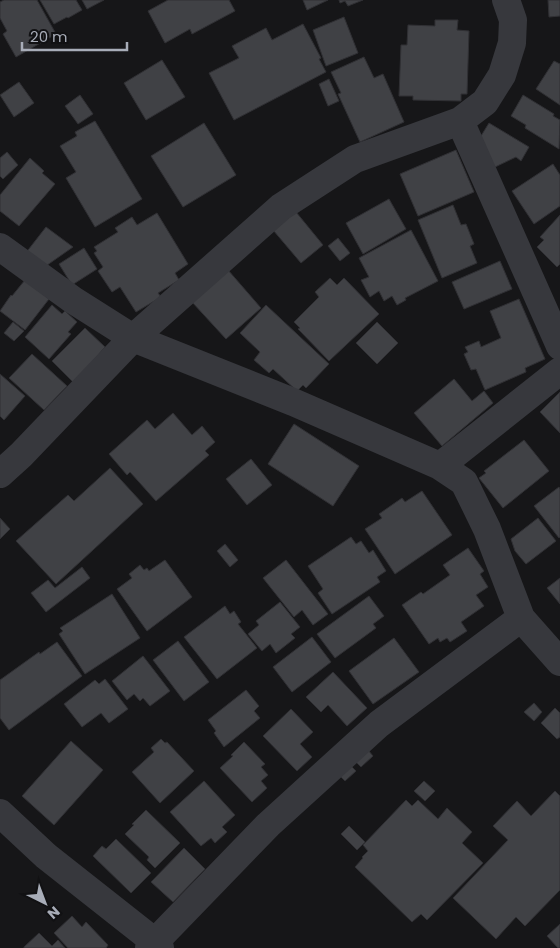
<svg xmlns="http://www.w3.org/2000/svg" width="560" height="948" font-family="Poppins,sans-serif">
	<style>
		.building { fill: #404145; stroke: #303034 }
		.lines { fill: none; stroke-linecap: round; stroke-linejoin: round }
		.minor { stroke: #37383d; stroke-width: 28 }
	</style>
	<rect width="100%" height="100%" fill="#161618"/>
	<path class="building" d="M4,0H37L56,34L16,57L3,34L7,31L0,18V2Z
		M40,0H76L82,10L68,18L67,17L54,24Z
		M82,0H104L87,9Z
		M168,0H229L235,11L192,34L190,29L165,43L148,11Z
		M303,0H328L307,10Z
		M339,0H363L348,6L345,1L340,3Z
		M548,0H560V16L549,17Z
		M344,17L358,53L326,66L313,30Z
		M435,20H458L457,30L469,31L467,94H461V101L413,100V96H399L401,45H407L408,25L435,26Z
		M303,24L321,58L319,59L326,72L234,120L209,73L239,58L232,46L266,28L272,40Z
		M364,57L374,78L383,74L404,122L360,142L338,94L341,93L331,72Z
		M162,60L185,97L146,120L124,83Z
		M554,61L560,64V105L536,89Z
		M329,79L339,101L328,106L319,84Z
		M19,82L34,103L14,117L0,95Z
		M80,95L93,114L78,124L65,106Z
		M523,95L554,114L553,116L560,120L559,149L525,128L526,125L511,116Z
		M95,121L142,199L95,227L66,178L76,172L60,146L77,136L75,132Z
		M204,123L236,175L183,207L151,156Z
		M489,123L529,147L521,161L516,157L493,168L481,136Z
		M456,150L474,192L418,216L400,174Z
		M7,152L18,165L3,179L0,176V158Z
		M30,158L44,171L42,173L55,184L19,226L0,211V195Z
		M553,164L560,175V206L534,224L512,191Z
		M389,199L406,229L363,254L346,223Z
		M453,205L461,225L466,224L474,244L470,246L477,263L442,278L418,220Z
		M296,212L323,245L301,263L273,230Z
		M157,213L188,264L175,273L179,280L158,293L161,297L136,312L120,287L112,292L98,271L103,267L94,253L97,251L94,247L118,232L115,228L132,217L137,225Z
		M560,215V264L557,267L537,247L544,240L540,237Z
		M46,227L73,247L43,268L25,254Z
		M411,230L438,281L405,298L406,300L397,305L392,296L384,301L379,291L370,297L361,280L369,277L359,258Z
		M338,238L350,253L340,261L328,246Z
		M84,248L97,269L72,285L59,264Z
		M500,261L512,289L464,309L452,282Z
		M228,270L261,308L226,339L192,302Z
		M330,278L337,285L344,278L379,314L329,361L298,329L300,328L294,322L319,297L315,292Z
		M25,280L49,299L25,330L0,311L11,295L12,296Z
		M519,299L545,359L525,368L526,372L485,390L476,369L471,370L464,354L468,352L465,347L479,341L481,347L501,338L490,311Z
		M52,305L62,314L65,311L77,322L68,332L71,334L49,359L25,337Z
		M266,305L329,364L306,388L303,385L297,391L273,369L269,373L254,360L260,352L240,333Z
		M13,322L24,331L14,341L4,333Z
		M377,322L398,343L377,364L356,343Z
		M85,328L105,347L74,383L52,361Z
		M32,354L67,386L44,410L9,378Z
		M0,374L25,396L4,420L0,416Z
		M454,379L472,401L484,391L493,403L442,446L414,413Z
		M560,392V433L540,412Z
		M173,413L192,435L202,426L215,442L205,451L209,455L156,501L130,472L127,475L109,454L147,420L155,429Z
		M294,424L359,466L333,506L268,464Z
		M524,440L549,471L503,508L479,478L486,473L484,471Z
		M251,459L272,485L247,505L226,479Z
		M110,468L143,504L56,584L16,541L68,495L74,501Z
		M559,487L560,489V537L559,538L534,506Z
		M422,491L452,535L395,574L365,529L382,518L379,514L402,498L405,502Z
		M0,518L10,529L0,539Z
		M538,518L556,541L526,564L515,551L511,539Z
		M351,537L356,544L361,541L369,553L373,550L386,571L377,577L380,582L332,614L318,593L323,589L308,566Z
		M225,544L238,560L230,567L217,551Z
		M468,548L484,571L480,574L488,587L476,595L484,606L461,622L467,631L450,642L447,638L440,642L438,638L429,644L402,605L421,592L423,594L450,575L443,565Z
		M165,560L192,597L147,631L117,589L132,578L129,574L140,565L144,570L147,568L149,571Z
		M286,560L328,614L313,625L302,610L294,617L263,578Z
		M82,567L90,578L46,612L31,593L48,580L55,588Z
		M560,578V604L547,588Z
		M112,594L140,638L85,674L59,634L63,631L60,628Z
		M369,596L384,616L373,624L376,628L335,658L317,634Z
		M280,602L300,627L291,634L295,638L276,653L270,644L262,651L248,634L259,625L256,621Z
		M225,606L230,614L234,611L241,622L238,624L257,648L217,679L184,637Z
		M312,637L331,662L292,692L273,667Z
		M394,638L419,672L373,704L349,671Z
		M178,641L209,682L184,701L153,660Z
		M57,642L82,676L9,730L0,718V680L39,652L40,654Z
		M143,656L170,691L150,706L143,698L140,701L134,694L127,700L112,681Z
		M333,672L367,708L347,726L328,705L321,712L306,697Z
		M105,679L128,709L109,723L101,713L82,727L64,704L95,680L99,684Z
		M246,690L259,706L254,711L260,718L224,747L214,733L216,731L208,720Z
		M534,703L542,712L534,721L524,712Z
		M555,708L560,713V737L557,739L541,723Z
		M291,709L313,732L300,744L312,757L297,771L263,736Z
		M161,739L165,743L167,742L194,771L160,803L132,772L154,752L151,748Z
		M71,741L103,770L54,825L22,796Z
		M244,742L265,764L261,767L268,775L261,781L267,788L252,802L220,768L233,756L231,755Z
		M368,750L373,756L361,767L355,761Z
		M350,765L356,771L345,781L339,775Z
		M204,781L235,815L222,827L227,832L215,843L211,838L201,846L170,812Z
		M424,781L435,791L425,801L414,791Z
		M555,791L560,796V890L525,926L516,917L496,939L453,898L508,840L493,826L517,801L531,816Z
		M406,800L412,806L418,800L438,819L447,808L472,832L462,843L483,863L427,920L421,914L412,922L355,867L363,858L362,857L368,851L363,845Z
		M146,810L180,843L155,868L147,860L149,857L125,834L134,825L132,824Z
		M349,826L365,842L357,850L341,834Z
		M116,839L151,873L131,893L93,856L102,846L106,849Z
		M184,848L205,869L173,902L151,882Z
		M72,916L82,927L86,922L108,945L106,948H68L54,933Z
		M560,924V948H558L547,936Z
		M39,933L52,946L58,940L65,948H24V947Z"/>
	<g class="lines">
		<path class="minor" d="M460,121L560,346
			M0,247L73,300L133,338L293,402L440,466L464,482L487,529L521,618
			M440,466L560,371
			M0,474L21,455L133,338L281,207L355,159L460,121L485,102L502,75L512,43L513,20L506,0
			M0,813L46,856L155,942L160,948
			M149,948L268,825L379,724L521,618L560,662"/>
	</g>
	<g transform="translate(45 903) rotate(138)" stroke="#111113" stroke-width="4" paint-order="stroke">
	<path d="M0-4L9 19L0 12L-9 19Z" fill="#a8adb8"/>
	<text y="-8" font-size="14" font-weight="bold" text-anchor="middle" fill="#a8adb8">N</text>
	</g>
	<path d="M22 42v8h105v-8" fill="none" stroke="#a8adb8" stroke-width="2.5"/>
	<text x="30" y="42" font-size="15" fill="#a8adb8" stroke="#111113" stroke-width="4" paint-order="stroke">20 m</text>
</svg>
